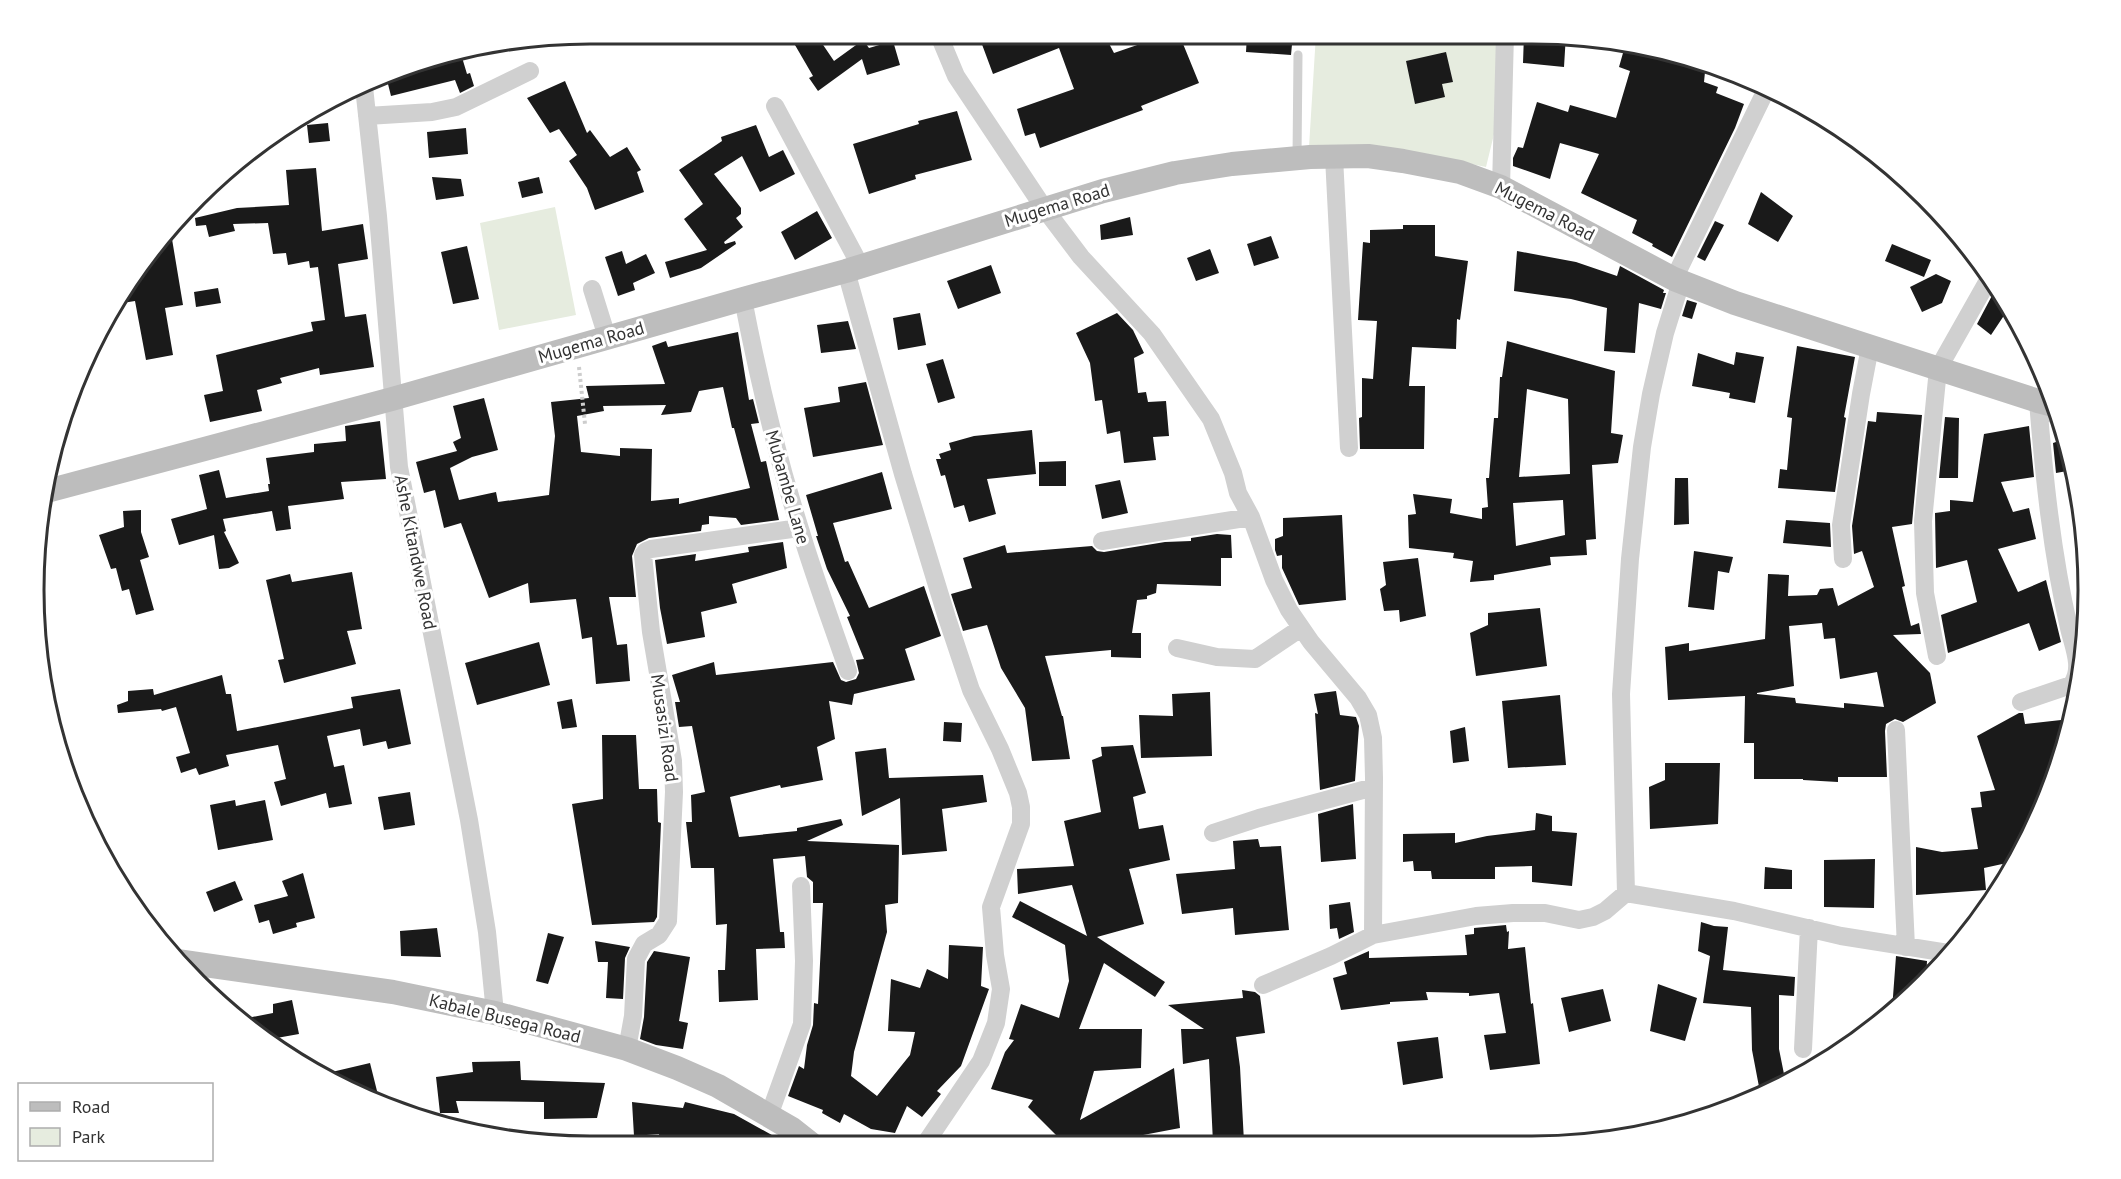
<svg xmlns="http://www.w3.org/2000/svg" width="2121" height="1179" font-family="'PT Sans',sans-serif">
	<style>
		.green { fill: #e6ecdf }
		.building { fill: #1a1a1a; fill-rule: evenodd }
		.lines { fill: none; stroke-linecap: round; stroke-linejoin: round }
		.path { stroke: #cdcdcd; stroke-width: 4; stroke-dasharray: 3 3; stroke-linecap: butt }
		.lane { stroke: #d0d0d0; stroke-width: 9 }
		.street { stroke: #d0d0d0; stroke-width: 18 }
		.secondary { stroke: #bdbdbd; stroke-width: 24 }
		.labels { text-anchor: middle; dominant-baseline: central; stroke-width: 6; stroke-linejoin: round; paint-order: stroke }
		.street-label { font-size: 18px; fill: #333; stroke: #fff }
		.rim { fill: none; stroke: #333; stroke-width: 3 }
	</style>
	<rect width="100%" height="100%" fill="#fff"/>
	<path class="green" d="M1316,34H1496V126L1486,167L1399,149L1309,147Z
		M555,207L576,315L499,330L480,223Z"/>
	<path class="building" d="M788,33H815L834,61L863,40L869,48L893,41L900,65L867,75L862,59L818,91L809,78L813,76Z
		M996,33L1104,34L1114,53L1143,43L1140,34H1179L1199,83L1141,106L1143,110L1040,148L1035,133L1025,136L1017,109L1074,89L1059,48L993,74L980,39Z
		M1247,34H1293L1291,55L1246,52Z
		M1524,34H1566L1564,67L1523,63Z
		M1625,46L1706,62L1704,82L1718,87L1716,93L1744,104L1735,128L1672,257L1652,246L1653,244L1632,233L1637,220L1581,193L1599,154L1560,143L1550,179L1513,166V158L1518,147L1523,148L1537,102L1568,112L1570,105L1616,118L1630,71L1619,67Z
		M1446,52L1453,82L1442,84L1445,97L1415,104L1406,61Z
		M461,54L467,74L470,73L474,86L460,93L455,80L391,96L387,80H390L388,75L411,62Z
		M565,81L587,133L590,130L610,157L627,147L641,170L637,172L644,192L595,210L587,188L569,161L577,155L559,129L550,133L527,98Z
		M957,111L972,160L915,175L916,179L869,194L853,144L919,124L918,121Z
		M328,123L330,141L309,143L307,125Z
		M756,125L769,157L783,150L795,174L760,192L742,156L714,174L741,208V214L736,218L743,227L724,242L725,244L735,241L736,244L701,268L670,278L665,262L707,250L684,219L703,204L679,170L722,141L721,137Z
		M466,128L468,154L429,158L427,132Z
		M316,168L322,231L363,224L368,259L338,264L345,317L366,314L374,367L320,375L319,368L280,378L282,383L257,390L262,411L210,422L204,395L223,391L216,355L313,331L311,322L325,320L318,267L310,268L309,261L288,265L286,253L273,254L268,223L233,224L235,231L209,237L206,225L196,226L195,218L237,208L289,205L286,170Z
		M432,177L461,179L464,196L436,200Z
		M539,177L543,193L522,198L518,182Z
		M1761,192L1793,216L1778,242L1748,224Z
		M817,211L832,238L795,260L781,232Z
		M1130,217L1133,235L1101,240L1100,225Z
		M1715,221L1724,225L1705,261L1697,257Z
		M1403,225H1435V256L1468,261L1460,320L1457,319L1456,349L1412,347L1409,386H1425L1424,449H1360L1359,418L1362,417V378L1373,379L1377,321L1358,320L1363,242L1370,243V230L1403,229Z
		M171,233L183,305L165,308L173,355L146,360L135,301L116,304L127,280Z
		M1271,236L1279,258L1254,266L1247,244Z
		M1892,244L1931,260L1924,277L1885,261Z
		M467,246L479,299L453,304L441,252Z
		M1210,249L1219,273L1196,281L1187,258Z
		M622,251L626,264L646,254L655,273L633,283L635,290L618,296L605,257Z
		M1517,251L1576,262L1617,276L1620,266L1664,290L1663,293H1666L1661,309L1639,303L1635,353L1604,351L1607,308L1571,299L1514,291Z
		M991,265L1001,293L958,309L947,281Z
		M1936,274L1951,281L1942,303L1922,312L1910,287Z
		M218,288L221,303L196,307L194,292Z
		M1996,288L2009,308L1991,335L1977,324Z
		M1687,300L1697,303L1692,319L1682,316Z
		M920,313L926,345L898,350L893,318Z
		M1117,313L1133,330L1144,353L1134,358L1138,393L1146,392L1148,402L1166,401L1169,436L1153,437L1156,460L1124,463L1120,431L1107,434L1102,400L1095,401L1090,363L1076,333Z
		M848,321L856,349L821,353L817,325Z
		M738,332L749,400L753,399L759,423L751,424L761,462L766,461L779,520L741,525L736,518L709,516V524L702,525L701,531L649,538L637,544L632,556L636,597H609L617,645L627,644L630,681L596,684L592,637L582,639L576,599L530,603L528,583L489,598L461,523L444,528L435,490L424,493L416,462L457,451L453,442L461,438L453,406L484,398L498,450L472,457L450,468L459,500L496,492L498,502L549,495L555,436L551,402L589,398L586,386L665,384L652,346L666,341L668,347ZM723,387L732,428H734L750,488L679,504V498L651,501L652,449L620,448V456L581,452L577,416L604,411L603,406L666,405L661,415L691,412L699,391Z
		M1507,341L1615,371L1611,433L1623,435L1618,463L1592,465L1596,539L1586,540L1587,555L1550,557L1551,565L1494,575V580L1470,582L1473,561L1453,558L1454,553L1409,548L1408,515L1416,514L1413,494L1452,499L1450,513L1482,519V508L1488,507L1486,478H1489L1494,418H1498L1500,377H1502ZM1527,389L1568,399L1570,474L1519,477ZM1563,500L1565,535L1516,546L1513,503Z
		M1797,346L1855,357L1844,417L1846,418L1835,492L1778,488L1780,469L1787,470L1792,418L1787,417Z
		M1736,352L1764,357L1755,403L1729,398L1730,393L1692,386L1698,353L1734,365Z
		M943,359L955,398L938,403L926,364Z
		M866,382L883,445L813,457L804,408L840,402L838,387Z
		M1877,412L1922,415L1912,524L1892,527L1905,586L1902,587L1911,626L1919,623L1921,634L1893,635L1930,673L1936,703L1903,722L1895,719L1886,724L1885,731L1887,777H1838V782L1803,780V779H1754V743H1744L1745,696L1668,700L1665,647L1689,643V651L1765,639L1768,574L1789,575L1788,596L1817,595L1820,589L1833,588L1838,606L1874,587L1862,551L1854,554L1852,526L1868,421L1876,422ZM1822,623L1824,639L1835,638L1840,679L1877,672L1884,707L1844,703V708L1796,703L1795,698L1757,694V693L1794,686L1789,626Z
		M1945,417L1959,418L1958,478H1939Z
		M380,421L386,479L341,482L344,499L288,506L291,529L276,531L272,511L223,519L226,531L224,532L239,563L229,568L219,569L214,535L179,545L171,519L207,509L199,475L219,470L226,498L269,491L268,484H270L266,458L314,452V444L346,441L345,426Z
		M2029,426L2034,477L2001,482L2013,512L2029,508L2036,539L1998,549L2018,592L2046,580L2061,642L2039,651L2029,623L1948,653L1941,615L1977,602L1967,560L1936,568L1935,513L1950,511V500L1973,502L1984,434Z
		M1032,430L1036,474L987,479L996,514L969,522L964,505L954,508L945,475L941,476L936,459H941L939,454L951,450L949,443L974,436Z
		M2065,439L2073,470L2056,473L2053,443Z
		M1066,461V486H1039V462Z
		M882,472L892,509L833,523L845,562L848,561L869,608L924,586L941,636L905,649L915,680L854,694L852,705L829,701L835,739L817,747L823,780L781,788L780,785L730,797L739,837L797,831V828L841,819L843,825L807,841L899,845L898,903L885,905L887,932L854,1052L851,1076L877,1096L910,1055L915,1032L888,1031L891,979L920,988L927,969L948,979L949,945L983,947L981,986L989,989L961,1066L937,1091L941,1094L922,1117L907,1106L895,1133L871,1129L844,1114L840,1123L822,1113L823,1110L788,1096L799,1066L804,1069L807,1045L813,1025L814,1003L818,1004L823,903H813V882L807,877L805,856L773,859L780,932H784L785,948L756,949L758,1000L719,1002L718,970H725L727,924L716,925L714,868H691L686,822H692L691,795L705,792L692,726L679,727L675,702H680L672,675L714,662L716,675L833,662L841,680L846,682L856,679L859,673L856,660L864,659L847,617L850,616L827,569L816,536H818L806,495Z
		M1675,478H1688L1689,524L1674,525Z
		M1120,480L1128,513L1102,519L1095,485Z
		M141,510V532L149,557L140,560L154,610L136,615L129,589L122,591L116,568L111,569L99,535L124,527L123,511Z
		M1342,515L1346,600L1299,605L1282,568V555L1277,556L1275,550V539L1283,536V518Z
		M1786,520L1830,523L1831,547L1783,543Z
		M1217,534L1231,535L1232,558H1221V586L1157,584L1156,593L1147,596V599L1137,600L1132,633H1141V658L1111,657V650L1045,656L1062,716H1063L1070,759L1032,761L1025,708L1001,668L987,625L963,631L951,594L972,588L963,558L1005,545L1007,553L1092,546L1097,551L1104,552L1165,542L1191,541V538Z
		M783,542L787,568L732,584L737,603L701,612L705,637L667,644L660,608L655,560L696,554L695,561L749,552L748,547Z
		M1694,551L1733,557L1729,573L1718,571L1714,610L1688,607Z
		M1418,558L1426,616L1400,622L1399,610L1384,611L1380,589L1386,585L1383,562Z
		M352,572L362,629L347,631L356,664L284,683L278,660L284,659L266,580L290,574L292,582Z
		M1540,608L1547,666L1476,676L1470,633L1488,625V613Z
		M539,642L550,685L477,705L465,663Z
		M222,675L226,694H231L237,731L353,708L351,697L400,689L411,744L388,749L386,741L363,746L360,729L327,736L334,767L344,765L352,804L329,808L326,793L281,806L274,782L286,779L278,745L226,755L229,766L199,775L196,768L181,773L176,757L190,753L176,707L162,711L161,709L118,713L117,705L128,701V691L153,689L154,695Z
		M1336,691L1340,715L1356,717L1359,726L1355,781L1320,790L1315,713L1318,714L1314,694Z
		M1210,692L1212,756L1141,758L1139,715L1173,716L1172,694Z
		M1560,695L1566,765L1508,768L1502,701Z
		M572,699L577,727L562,729L557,702Z
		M2019,713H2023L2025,724L2070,719L2058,769L2016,861L1984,868L1986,890L1916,895V847L1942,852L1978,849L1971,808L1982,807L1980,792L1995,790L1977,736Z
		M944,722L962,723L961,742L943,741Z
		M1465,727L1469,761L1453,763L1450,731Z
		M602,735H636L639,789H657L658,822L661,823L657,917L654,922L592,925L572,804L603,799Z
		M1133,745L1146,793L1133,797L1139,829L1163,825L1170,860L1129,869L1144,924L1097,937L1165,982L1155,997L1104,963L1079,1029H1142L1141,1068L1094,1071L1080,1120L1174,1068L1180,1128L1101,1143H1064L1028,1107L1033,1100L991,1089L1005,1052L1014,1040L1009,1039L1021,1004L1059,1018L1069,981L1065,945L1012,917L1020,901L1087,936L1072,885L1018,894L1017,869L1074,866L1064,821L1101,812L1092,760L1102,756L1101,747Z
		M886,748L889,778L983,775L987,802L942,809L947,851L902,855L900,798L862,816L855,752Z
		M1665,763H1720L1718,824L1650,829L1649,787L1665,780Z
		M410,792L415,825L384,830L378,797Z
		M235,800L236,806L265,800L273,840L218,850L210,805Z
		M1353,804L1356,859L1321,862L1318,814Z
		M1536,813L1552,816V831L1577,833L1572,886L1532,882V866L1495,867V879H1432L1431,871H1414L1413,861L1403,862V834L1455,833V843L1487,836L1535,830Z
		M1258,839L1260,847L1281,846L1289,930L1235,935L1233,908L1182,914L1176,874L1235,869L1233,841Z
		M1875,859L1874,908L1824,907V860Z
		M1765,867L1792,870V889H1764Z
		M303,873L315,918L296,923L297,927L273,934L269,920L259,923L254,905L288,896L282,881Z
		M235,881L243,900L214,912L206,892Z
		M1350,902L1354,932L1339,939L1337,928L1330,929L1329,905Z
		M1701,922L1714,926L1728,927L1723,970L1795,977L1794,996L1779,995V1049L1785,1079L1760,1092L1752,1050L1751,1007L1703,1003L1710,956L1698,951Z
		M1506,925L1507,932L1509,931L1508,949L1525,947L1531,1004L1533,1003L1540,1064L1490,1070L1484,1035L1506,1033L1499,993L1469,996V993L1426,992L1428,1000L1390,1002V1004L1341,1010L1333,978L1347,974L1344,962L1369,951V958L1467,955L1465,935L1474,934V928Z
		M437,928L441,957L401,956L400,931Z
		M548,933L564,937L548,984L536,981Z
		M595,941L630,947L625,958L623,999L606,998L608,962H598Z
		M654,951L690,957L679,1021L688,1023L683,1049L656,1045L640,1039L644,1017L647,962Z
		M1896,956L1927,961L1926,981L1892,1010Z
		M1658,984L1697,998L1685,1041L1650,1031Z
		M1603,989L1611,1021L1569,1032L1561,998Z
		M1242,990L1255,992L1260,996L1265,1033L1236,1037L1240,1067L1244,1142L1213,1143L1209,1059L1183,1064L1181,1029H1204L1168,1005L1243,998Z
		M292,1000L299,1034L271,1039L247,1018L273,1013V1004Z
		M1438,1037L1443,1078L1403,1085L1397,1042Z
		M520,1061L521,1080L605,1083L597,1118L544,1119V1102L456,1101L459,1113H440L436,1077L473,1072L472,1062Z
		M370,1063L380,1103L319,1075Z
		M632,1102L683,1108L685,1102L734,1114L788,1144H660L659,1134L634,1136Z"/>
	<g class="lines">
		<path class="path" d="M579,367L585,424"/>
		<path class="lane" d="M1297,157L1298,55"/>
		<path class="street" d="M938,33L956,76L1044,208L1081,257L1152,334L1211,419L1233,473L1238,493L1251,517L1274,580L1289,610L1311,642L1358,698L1368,715L1373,738L1374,778L1373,935
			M364,87L378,216L399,467L469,820L487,932L495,1013
			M775,106L861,267
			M367,116L432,112L456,107L530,71
			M1334,157L1349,448
			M1501,187L1505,34
			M846,271L903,474L947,618L971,690L1000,749L1018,793L1021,807V824L991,907L995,955L1001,989L996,1023L981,1061L925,1144
			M1674,279L1767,88
			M592,289L607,337
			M743,299C758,377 776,453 800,529C814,576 832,624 848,671
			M2047,404L2061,423
			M1102,541L1251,517
			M1843,559L1841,525L1861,394L1870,347
			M1177,648L1217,657L1255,659L1301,628
			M1937,656L1925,593L1923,521L1938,369L1990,277
			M2021,702L2071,685C2084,669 2073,646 2069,628C2052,554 2044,477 2038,401
			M1896,730L1906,947
			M1213,833L1259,818L1374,787
			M1626,893L1734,911L1841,936L1948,953
			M1263,985L1331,956L1373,935L1476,916L1513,913H1545L1579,920L1593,917L1605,911L1626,893L1621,694L1630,559L1642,447L1651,394L1665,333L1681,282
			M627,1049L633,1016L636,959L644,944L659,935L668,921L674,792L673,761L651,632L643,555L646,551L651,549L799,528
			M1803,1049L1809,928
			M769,1116L802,1024L804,961L801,886"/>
		<path class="secondary" d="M47,491L392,399L743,299L846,271L1103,191L1175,173L1232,164L1310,157L1368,156L1403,161L1460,172L1501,187L1674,279L1735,303L2038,401L2054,405
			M177,961L393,992L495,1013L627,1049L677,1068L718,1086L792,1129L811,1144"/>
	</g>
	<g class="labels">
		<g class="street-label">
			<text transform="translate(1057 205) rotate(-17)">Mugema Road</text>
			<text transform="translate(1545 211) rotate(27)">Mugema Road</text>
			<text transform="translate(591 342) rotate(-16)">Mugema Road</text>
			<text transform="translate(788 487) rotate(74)">Mubambe Lane</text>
			<text transform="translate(416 552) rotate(79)">Ashe Kitandwe Road</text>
			<text transform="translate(665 728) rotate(82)">Musasizi Road</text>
			<text transform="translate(505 1018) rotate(14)">Kabale Busega Road</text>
		</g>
	</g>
	<path d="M0 0H2121V1179H0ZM590 44H1532A546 546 0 0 1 2078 590V590A546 546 0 0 1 1532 1136H590A546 546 0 0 1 44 590V590A546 546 0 0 1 590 44Z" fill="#fff" fill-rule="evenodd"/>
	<path class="rim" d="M590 44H1532A546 546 0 0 1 2078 590V590A546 546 0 0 1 1532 1136H590A546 546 0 0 1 44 590V590A546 546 0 0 1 590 44Z"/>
	<rect x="18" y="1083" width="195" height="78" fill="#ffffff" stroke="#adadad" stroke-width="1.5"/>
	<rect x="30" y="1102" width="30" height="9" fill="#bdbdbd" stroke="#adadad" stroke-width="1.5"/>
	<text x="72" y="1113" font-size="18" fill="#333333">Road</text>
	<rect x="30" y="1128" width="30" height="18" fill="#e6ecdf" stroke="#adadad" stroke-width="1.5"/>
	<text x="72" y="1143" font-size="18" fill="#333333">Park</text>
</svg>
